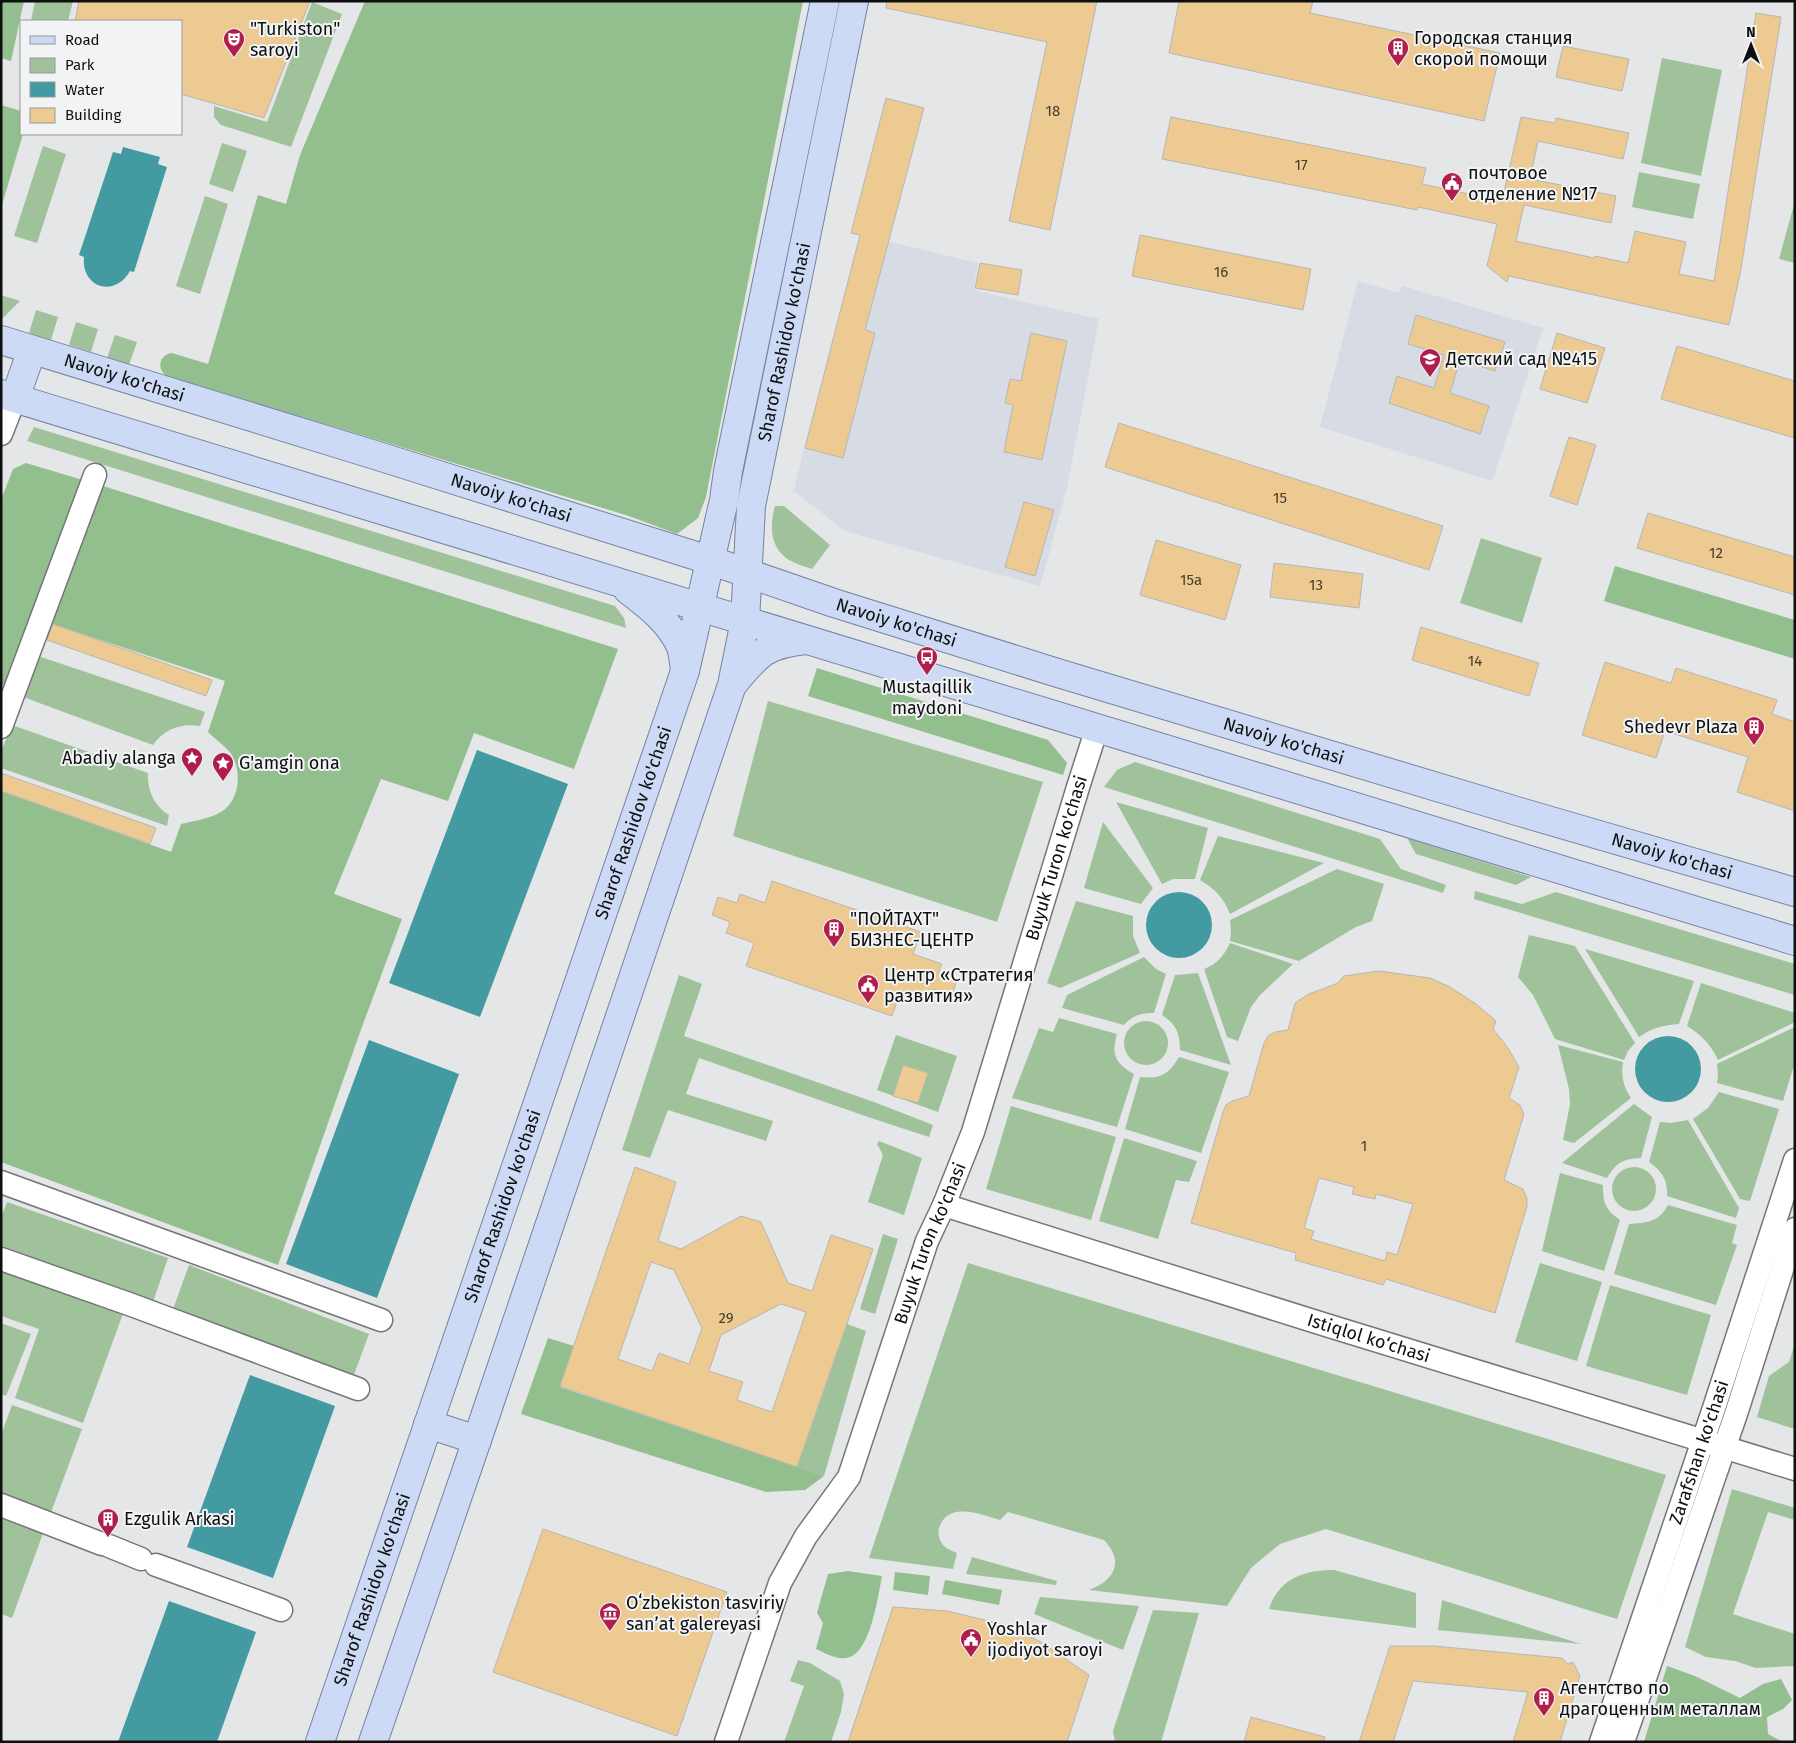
<svg xmlns="http://www.w3.org/2000/svg" width="1796" height="1743" font-family="'Fira Sans',sans-serif">
	<style>
		.built { fill: #d6dbe4 }
		.green { fill: #9fc29a }
		.forest { fill: #93be8d }
		.water { fill: #439ba1 }
		.building { fill: #edca91; stroke: #b7b6b3; fill-rule: evenodd }
		.lines { fill: none; stroke-linecap: round; stroke-linejoin: round }
		.street-casing { stroke: #757678; stroke-width: 25 }
		.primary-casing { stroke: #7583a1; stroke-width: 30 }
		.street { stroke: #fff; stroke-width: 22 }
		.primary { stroke: #cddaf5; stroke-width: 28 }
		.labels { text-anchor: middle; dominant-baseline: central; stroke-width: 4; stroke-linejoin: round; paint-order: stroke }
		.number-label { font-size: 15px; fill: #463e30 }
		.poi-label { font-size: 18px; fill: #0e0f0f; stroke: #f2f3f5; text-anchor: start }
		.street-label { font-size: 18px; fill: #0e0f0f; stroke: #f2f3f5 }
	</style>
	<rect width="100%" height="100%" fill="#e4e6e8"/>
	<path class="built" d="M860,235L978,263L973,290L1099,319L1067,488L1040,586L845,531L794,491L804,448Z
		M1358,281L1399,293L1403,286L1543,328L1492,481L1320,427Z"/>
	<path class="green" d="M35,1H73L68,21H31Z
		M312,2L342,14L291,147L221,125L214,117V106L267,122Z
		M1662,58L1722,70L1701,176L1641,163Z
		M222,143L247,151L233,192L209,184Z
		M43,146L66,154L37,243L14,236Z
		M1639,172L1700,184L1693,219L1632,207Z
		M205,196L228,204L200,294L176,286Z
		M1795,201V263L1779,259Z
		M1,295L20,301L1,320Z
		M36,310L58,317L51,340L29,333Z
		M76,322L98,329L91,352L69,345Z
		M115,335L137,342L129,365L107,358Z
		M34,427L615,606L624,618L626,628L27,441Z
		M775,506H784L830,545L812,569C806,567 799,565 793,562C770,551 769,527 775,506Z
		M1481,538L1542,558L1522,623L1460,603Z
		M38,656L205,712L200,726C181,723 164,729 153,745L23,697Z
		M768,701L1043,782L997,922L733,836Z
		M12,725L148,773C147,790 154,806 169,815L167,826L1,768V751Z
		M1135,762L1380,839L1401,869L1446,885L1443,893L1104,787L1117,770Z
		M1116,802L1208,828L1195,879H1173L1162,884Z
		M1103,822L1153,888L1141,904L1084,888Z
		M1218,836L1324,863L1230,914C1224,898 1215,889 1200,880Z
		M1407,838L1531,877L1516,885L1416,854Z
		M1337,869L1384,884L1372,921L1356,927L1299,961L1230,941L1231,931L1230,920Z
		M1475,891L1522,904L1556,892L1795,964V995L1474,899Z
		M1076,901L1133,916V936L1140,953L1060,988L1047,983Z
		M1529,935L1575,946L1635,1043L1628,1051L1624,1060L1555,1039L1533,995L1518,977Z
		M1230,943L1293,964L1260,995L1251,1007L1238,1041L1227,1037L1204,969C1217,964 1224,956 1230,943Z
		M1585,949L1694,981L1679,1024C1663,1025 1652,1028 1639,1037Z
		M1144,957L1156,969L1166,974L1154,1013C1141,1013 1133,1015 1124,1025L1062,1008L1067,995Z
		M1198,973L1231,1065L1180,1050C1180,1033 1176,1024 1162,1015L1175,975Z
		M679,975L702,984L684,1036L874,1102L933,1125L929,1137L868,1117L699,1058L686,1094L773,1121L766,1141L668,1110L650,1158L622,1150Z
		M1701,983L1795,1013V1022L1718,1060C1711,1045 1702,1035 1687,1026Z
		M1059,1018L1117,1034C1111,1055 1115,1063 1134,1074L1117,1127L1012,1098L1039,1028L1053,1032Z
		M1124 1043a22 22 0 1 1 44 0a22 22 0 1 1-44 0Z
		M1795,1027V1062L1783,1101L1717,1083L1718,1076L1717,1064Z
		M896,1035L957,1056L938,1112L877,1090Z
		M1558,1045L1623,1062C1621,1076 1623,1086 1631,1098L1574,1143L1563,1140L1570,1104L1569,1089Z
		M1179,1057L1229,1072L1201,1153L1125,1129L1140,1077C1161,1079 1168,1075 1179,1057Z
		M1719,1092L1779,1109L1750,1201L1740,1199L1693,1119L1708,1108Z
		M1634,1104L1652,1117L1641,1158C1622,1159 1616,1163 1607,1178L1562,1163Z
		M1011,1106L1116,1137L1091,1220L986,1189Z
		M1688,1120L1739,1208L1736,1218L1667,1196C1668,1180 1662,1171 1649,1162L1660,1122L1671,1123Z
		M1124,1138L1197,1161L1189,1182L1176,1180L1158,1239L1099,1221Z
		M879,1141L922,1158L904,1215L868,1202L883,1155L877,1144Z
		M1612 1189a22 22 0 1 1 44 0a22 22 0 1 1-44 0Z
		M1560,1173L1603,1185C1603,1203 1605,1209 1620,1220L1604,1271L1542,1251Z
		M7,1202L168,1258L152,1305L1,1252V1218Z
		M1668,1205L1737,1225L1732,1243L1737,1245L1716,1305L1614,1274L1629,1224C1647,1223 1659,1222 1668,1205Z
		M883,1234L898,1239L875,1314L860,1309Z
		M968,1263L1666,1475L1617,1619L1326,1529L1280,1544L1251,1568L1227,1606L1089,1590C1114,1581 1125,1562 1104,1540L1008,1512L1000,1520C986,1516 971,1510 957,1512C941,1514 933,1533 943,1545C947,1549 952,1551 957,1553L953,1569L869,1558Z
		M1540,1263L1602,1282L1577,1361L1515,1342Z
		M189,1265L369,1334L352,1380L172,1312Z
		M1,1272L124,1311L83,1423L15,1398L39,1329L1,1316Z
		M1610,1285L1711,1315L1687,1395L1586,1366Z
		M1,1323L31,1334L6,1396L1,1394Z
		M847,1324L866,1331L824,1476L797,1467Z
		M1795,1343V1389L1793,1395L1795,1396V1429L1757,1417L1769,1376L1789,1362Z
		M12,1405L82,1429L50,1515L1,1497V1435Z
		M1732,1489L1795,1508V1520L1768,1512L1733,1614L1795,1634V1666L1756,1668L1735,1661L1706,1657L1685,1647Z
		M1,1512L45,1528L12,1618L1,1614Z
		M972,1557L1057,1581L1056,1585L966,1574Z
		M1334,1570L1416,1593V1628L1269,1609C1279,1578 1305,1570 1334,1570Z
		M1040,1597L1139,1606L1123,1650L1034,1614Z
		M1442,1600L1581,1644L1438,1630Z
		M1153,1610L1199,1613L1161,1742H1115L1113,1731Z
		M798,1660L810,1663L840,1681L844,1694L841,1712L831,1742H784L804,1686L790,1681Z"/>
	<path class="forest" d="M1,1H24L11,61L1,58Z
		M365,1H803L706,497L698,518L677,534L629,516L167,376C156,369 159,355 172,353L208,364L258,195L286,204L300,155Z
		M1,105L21,111V134H23L1,208Z
		M26,463L83,480L8,687L1,684V500L13,469Z
		M100,485L618,649L574,769L474,733L448,801L381,779L334,894L402,919L359,1035L278,1265L1,1162V791L171,852L181,824C194,821 209,819 221,812C241,800 243,767 228,750C222,744 214,738 208,732L225,681L49,623Z
		M1615,566L1795,620V659L1604,601Z
		M817,668L1048,740L1067,763L1063,775L808,696Z
		M548,1338L574,1346L560,1387L824,1476L805,1490L766,1492L521,1414Z
		M848,1571L882,1576C878,1596 871,1649 850,1657C838,1661 827,1654 816,1649L823,1623L817,1613L828,1574Z
		M895,1572L930,1576L928,1595L893,1590Z
		M945,1580L1002,1590L999,1605L942,1594Z
		M1667,1666L1695,1676L1740,1698L1763,1684L1781,1679L1792,1700L1783,1709L1767,1717L1768,1734L1783,1742H1644Z"/>
	<path class="water" d="M123,147L160,157L158,164L167,167L134,272L130,271C115,298 81,288 84,257L79,255L113,152L121,154Z
		M477,750L568,784L480,1017L389,983Z
		M1146 925a33 33 0 1 1 66 0a33 33 0 1 1-66 0Z
		M1635 1069a33 33 0 1 1 66 0a33 33 0 1 1-66 0Z
		M369,1040L459,1074L377,1298L286,1264Z
		M250,1375L335,1406L273,1578L187,1547Z
		M169,1601L256,1632L217,1742H118Z"/>
	<path class="building" d="M79,1H310L264,118L181,94V21H75Z
		M887,1H1097L1050,230L1009,221L1047,42L886,8Z
		M1179,1H1313L1310,13L1500,53L1484,121L1169,53Z
		M1756,13L1781,17L1741,269L1729,325L1509,276L1507,282L1487,266L1497,224L1418,207L1417,210L1162,159L1171,117L1426,168L1422,184L1502,201L1521,117L1555,123L1556,118L1629,133L1623,159L1538,141L1530,179L1616,196L1611,223L1524,205L1516,241L1594,258L1595,256L1628,263L1635,231L1686,242L1679,274L1714,281Z
		M1563,46L1629,59L1622,91L1556,77Z
		M886,98L924,108L865,330L875,333L843,458L805,448L860,235L851,233Z
		M1140,235L1311,269L1303,310L1132,276Z
		M980,263L1022,270L1018,295L975,288Z
		M1416,315L1505,342L1495,371L1460,360L1450,393L1489,406L1480,434L1389,403L1397,376L1434,388L1444,355L1408,344Z
		M1031,333L1067,341L1042,460L1004,452L1013,405L1005,403L1010,379L1021,381Z
		M1557,333L1605,348L1587,403L1540,389Z
		M1677,346L1795,381V438L1661,399Z
		M1119,423L1443,526L1429,570L1105,467Z
		M1569,437L1596,445L1577,505L1550,496Z
		M1024,502L1054,510L1035,576L1005,567Z
		M1648,513L1795,557V595L1637,548Z
		M1156,540L1241,565L1225,620L1140,595Z
		M1274,563L1363,574L1359,608L1270,597Z
		M53,624L212,680L206,696L47,640Z
		M1421,627L1539,663L1529,696L1412,660Z
		M1605,662L1671,683L1676,668L1777,700L1772,714L1795,722V811L1737,792L1748,757L1665,731L1656,758L1582,735Z
		M1,773L156,828L150,844L1,791Z
		M772,881L921,932L913,954L942,964L938,973L957,979L952,996L933,989L928,1002L900,993L892,1016L746,966L754,943L726,933L730,922L712,915L718,897L737,903L740,894L765,903Z
		M1379,971L1430,978L1450,987L1476,1004L1496,1021L1493,1029L1508,1048L1519,1067L1509,1098L1520,1105L1524,1114L1504,1180L1523,1189L1527,1198V1206L1495,1313L1386,1279L1383,1285L1295,1260L1296,1253L1191,1223L1223,1112L1226,1105L1232,1101L1249,1096L1264,1043L1268,1036L1275,1032L1288,1030L1295,1003L1309,994L1338,983L1344,976ZM1319,1178L1354,1187L1352,1194L1375,1199L1376,1194L1413,1204L1397,1255L1387,1252L1385,1261L1311,1239L1314,1231L1304,1228Z
		M903,1065L928,1073L918,1103L893,1096Z
		M635,1167L676,1182L658,1241L681,1249L741,1216L761,1222L788,1283L812,1291L831,1235L873,1249L797,1467L560,1386ZM651,1262L674,1270L702,1328L689,1364L659,1353L652,1371L618,1359ZM781,1304L806,1312L772,1412L737,1400L743,1382L709,1371L721,1335Z
		M543,1529L727,1592L677,1736L493,1672Z
		M893,1607L947,1611L1006,1625L1041,1642L1089,1675L1067,1742H848Z
		M1390,1646H1434L1562,1658L1568,1664L1573,1662L1580,1676L1560,1742H1513L1528,1692L1413,1681L1393,1742H1359Z
		M1251,1717L1325,1737L1324,1742H1244Z"/>
	<g class="lines">
		<g class="street-casing">
			<g id="street">
				<path d="M1,434L15,398"/>
				<path d="M1,727L95,475"/>
				<path d="M1,1182L381,1320"/>
				<path id="s1" d="M944,1205L1326,1325L1795,1469"/>
				<path d="M1,1259L129,1304L358,1389"/>
				<path d="M1,1505L102,1544"/>
				<path d="M109,1546L141,1559"/>
				<path d="M156,1565L281,1610"/>
				<path id="s2" d="M726,1742L780,1583L806,1536L849,1477L927,1241L944,1205L973,1132L1079,784L1097,728"/>
				<path id="s3" d="M1601,1742L1714,1408L1795,1160"/>
				<path d="M1623,1742L1736,1414L1795,1229"/>
			</g>
		</g>
		<g class="primary-casing">
			<g id="primary">
				<path id="s4" d="M1,340L375,455L709,560L834,603L1061,674L1520,812L1795,892"/>
				<path d="M1,394L1795,941"/>
				<path d="M15,398L32,350"/>
				<path d="M628,590C648,605 671,623 681,647C683,654 684,663 685,670"/>
				<path d="M733,684C758,654 765,644 806,640"/>
				<path d="M428,1424L477,1440"/>
				<path id="s5" d="M320,1742L685,671L724,500L728,471L825,1"/>
				<path id="s6" d="M373,1742L477,1440L732,685L745,621L751,506L854,1"/>
			</g>
		</g>
		<use href="#street" class="street"/>
		<use href="#primary" class="primary"/>
	</g>
	<defs>
		<g id="theatre-pin" transform="scale(1.125)"><path d="M0 17L-7.5 6A9.5 9.5 0 1 1 7.5 6Z" fill="#af1e4c" stroke="#f2f3f5"/><path d="M-5-5.5Q0-4 5-5.5V0Q5 5 0 6Q-5 5-5 0ZM-3.3-2.5H-1v1.5H-3.3ZM1-2.5H3.3v1.5H1ZM-2.8 1Q0 5.5 2.8 1Z" fill="#fff"/></g>
		<g id="building-pin" transform="scale(1.125)"><path d="M0 17L-7.5 6A9.5 9.5 0 1 1 7.5 6Z" fill="#af1e4c" stroke="#f2f3f5"/><path d="M-4-6H4V6H1V3H-1V6H-4ZM-2.5-4.3h1.7v1.8h-1.7ZM.8-4.3h1.7v1.8H.8ZM-2.5-1h1.7V.8h-1.7ZM.8-1h1.7V.8H.8Z" fill="#fff"/></g>
		<g id="civic-pin" transform="scale(1.125)"><path d="M0 17L-7.5 6A9.5 9.5 0 1 1 7.5 6Z" fill="#af1e4c" stroke="#f2f3f5"/><path d="M-.6-6.5H3V-4.5H.6V-3L4-1V1h2V6H-6V1h2V-1L-.6-3ZM-1.2 2.5V6h2.4V2.5Z" fill="#fff"/></g>
		<g id="school-pin" transform="scale(1.125)"><path d="M0 17L-7.5 6A9.5 9.5 0 1 1 7.5 6Z" fill="#af1e4c" stroke="#f2f3f5"/><path d="M0-5L7-2L0 1L-7-2ZM-4 1L0 2.5L4 1V4Q0 6-4 4Z" fill="#fff"/></g>
		<g id="bus-pin" transform="scale(1.125)"><path d="M0 17L-7.5 6A9.5 9.5 0 1 1 7.5 6Z" fill="#af1e4c" stroke="#f2f3f5"/><path d="M-5-6H5V4H4V6H2V4H-2V6H-4V4H-5ZM-3.5-4V0h7V-4ZM-3.5 1.2v1.5H-2V1.2ZM2 1.2v1.5H3.5V1.2Z" fill="#fff"/></g>
		<g id="sight-pin" transform="scale(1.125)"><path d="M0 17L-7.5 6A9.5 9.5 0 1 1 7.5 6Z" fill="#af1e4c" stroke="#f2f3f5"/><path d="M0-6L1.8-2.2L6-1.7L2.9 1.2L3.7 5.4L0 3.3L-3.7 5.4L-2.9 1.2L-6-1.7L-1.8-2.2Z" fill="#fff"/></g>
		<g id="museum-pin" transform="scale(1.125)"><path d="M0 17L-7.5 6A9.5 9.5 0 1 1 7.5 6Z" fill="#af1e4c" stroke="#f2f3f5"/><path d="M0-6L6-3V-2H-6V-3ZM-5-1h2V3h-2ZM-1-1h2V3h-2ZM3-1h2V3H3ZM-6 4H6V6H-6Z" fill="#fff"/></g>
	</defs>
	<g fill-rule="evenodd">
		<use href="#theatre-pin" x="234" y="39"/>
		<use href="#building-pin" x="1398" y="48"/>
		<use href="#civic-pin" x="1452" y="183"/>
		<use href="#school-pin" x="1430" y="359"/>
		<use href="#bus-pin" x="927" y="657"/>
		<use href="#building-pin" x="1754" y="727"/>
		<use href="#sight-pin" x="192" y="758"/>
		<use href="#sight-pin" x="223" y="763"/>
		<use href="#building-pin" x="834" y="929"/>
		<use href="#civic-pin" x="868" y="985"/>
		<use href="#building-pin" x="108" y="1519"/>
		<use href="#museum-pin" x="610" y="1613"/>
		<use href="#civic-pin" x="971" y="1639"/>
		<use href="#building-pin" x="1544" y="1698"/>
	</g>
	<g class="labels">
		<g class="number-label">
			<text x="1053" y="111">18</text>
			<text x="1301" y="165">17</text>
			<text x="1221" y="272">16</text>
			<text x="1280" y="498">15</text>
			<text x="1716" y="553">12</text>
			<text x="1191" y="580">15a</text>
			<text x="1316" y="585">13</text>
			<text x="1475" y="661">14</text>
			<text x="1364" y="1146">1</text>
			<text x="726" y="1318">29</text>
		</g>
		<g class="poi-label">
			<text x="250" y="29">"Turkiston"<tspan x="250" dy="21">saroyi</tspan></text>
			<text x="1414" y="38">Городская станция<tspan x="1414" dy="21">скорой помощи</tspan></text>
			<text x="1468" y="173">почтовое<tspan x="1468" dy="21">отделение №17</tspan></text>
			<text x="1446" y="359">Детский сад №415</text>
			<text x="927" y="687" text-anchor="middle">Mustaqillik<tspan x="927" dy="21">maydoni</tspan></text>
			<text x="1738" y="727" text-anchor="end">Shedevr Plaza</text>
			<text x="176" y="758" text-anchor="end">Abadiy alanga</text>
			<text x="239" y="763">G'amgin ona</text>
			<text x="850" y="919">"ПОЙТАХТ"<tspan x="850" dy="21">БИЗНЕС-ЦЕНТР</tspan></text>
			<text x="884" y="975">Центр «Стратегия<tspan x="884" dy="21">развития»</tspan></text>
			<text x="124" y="1519">Ezgulik Arkasi</text>
			<text x="626" y="1603">Oʻzbekiston tasviriy<tspan x="626" dy="21">sanʼat galereyasi</tspan></text>
			<text x="987" y="1629">Yoshlar<tspan x="987" dy="21">ijodiyot saroyi</tspan></text>
			<text x="1560" y="1688">Агентство по<tspan x="1560" dy="21">драгоценным металлам</tspan></text>
		</g>
		<g class="street-label">
			<text stroke="none"><textPath href="#s6" startOffset="1464">Sharof Rashidov ko'chasi</textPath></text>
			<text stroke="none"><textPath href="#s4" startOffset="129">Navoiy ko'chasi</textPath></text>
			<text stroke="none"><textPath href="#s4" startOffset="534">Navoiy ko'chasi</textPath></text>
			<text stroke="none"><textPath href="#s4" startOffset="939">Navoiy ko'chasi</textPath></text>
			<text stroke="none"><textPath href="#s4" startOffset="1344">Navoiy ko'chasi</textPath></text>
			<text stroke="none"><textPath href="#s5" startOffset="971">Sharof Rashidov ko'chasi</textPath></text>
			<text stroke="none"><textPath href="#s4" startOffset="1749">Navoiy ko'chasi</textPath></text>
			<text stroke="none"><textPath href="#s2" startOffset="948">Buyuk Turon ko'chasi</textPath></text>
			<text stroke="none"><textPath href="#s5" startOffset="566">Sharof Rashidov ko'chasi</textPath></text>
			<text stroke="none"><textPath href="#s2" startOffset="542">Buyuk Turon ko'chasi</textPath></text>
			<text stroke="none"><textPath href="#s1" startOffset="445">Istiqlol ko‘chasi</textPath></text>
			<text stroke="none"><textPath href="#s3" startOffset="306">Zarafshan ko'chasi</textPath></text>
			<text stroke="none"><textPath href="#s5" startOffset="161">Sharof Rashidov ko'chasi</textPath></text>
		</g>
	</g>
	<rect width="1796" height="1743" fill="none" stroke="#0e0f0f" stroke-width="5"/>
	<rect x="20" y="20" width="162" height="115" fill="#f2f3f5" stroke="#979899"/>
	<rect x="30" y="36" width="25" height="8" fill="#cddaf5" stroke="#979899"/>
	<text x="65" y="45" font-size="15" fill="#0e0f0f">Road</text>
	<rect x="30" y="58" width="25" height="15" fill="#9fc29a" stroke="#979899"/>
	<text x="65" y="70" font-size="15" fill="#0e0f0f">Park</text>
	<rect x="30" y="82" width="25" height="15" fill="#439ba1" stroke="#979899"/>
	<text x="65" y="95" font-size="15" fill="#0e0f0f">Water</text>
	<rect x="30" y="108" width="25" height="15" fill="#edca91" stroke="#979899"/>
	<text x="65" y="120" font-size="15" fill="#0e0f0f">Building</text>
	<g transform="translate(1751 45)" stroke="#f2f3f5" stroke-width="4" paint-order="stroke">
	<path d="M0-4L9 19L0 12L-9 19Z" fill="#0e0f0f"/>
	<text y="-8" font-size="14" font-weight="bold" text-anchor="middle" fill="#0e0f0f">N</text>
	</g>
</svg>
